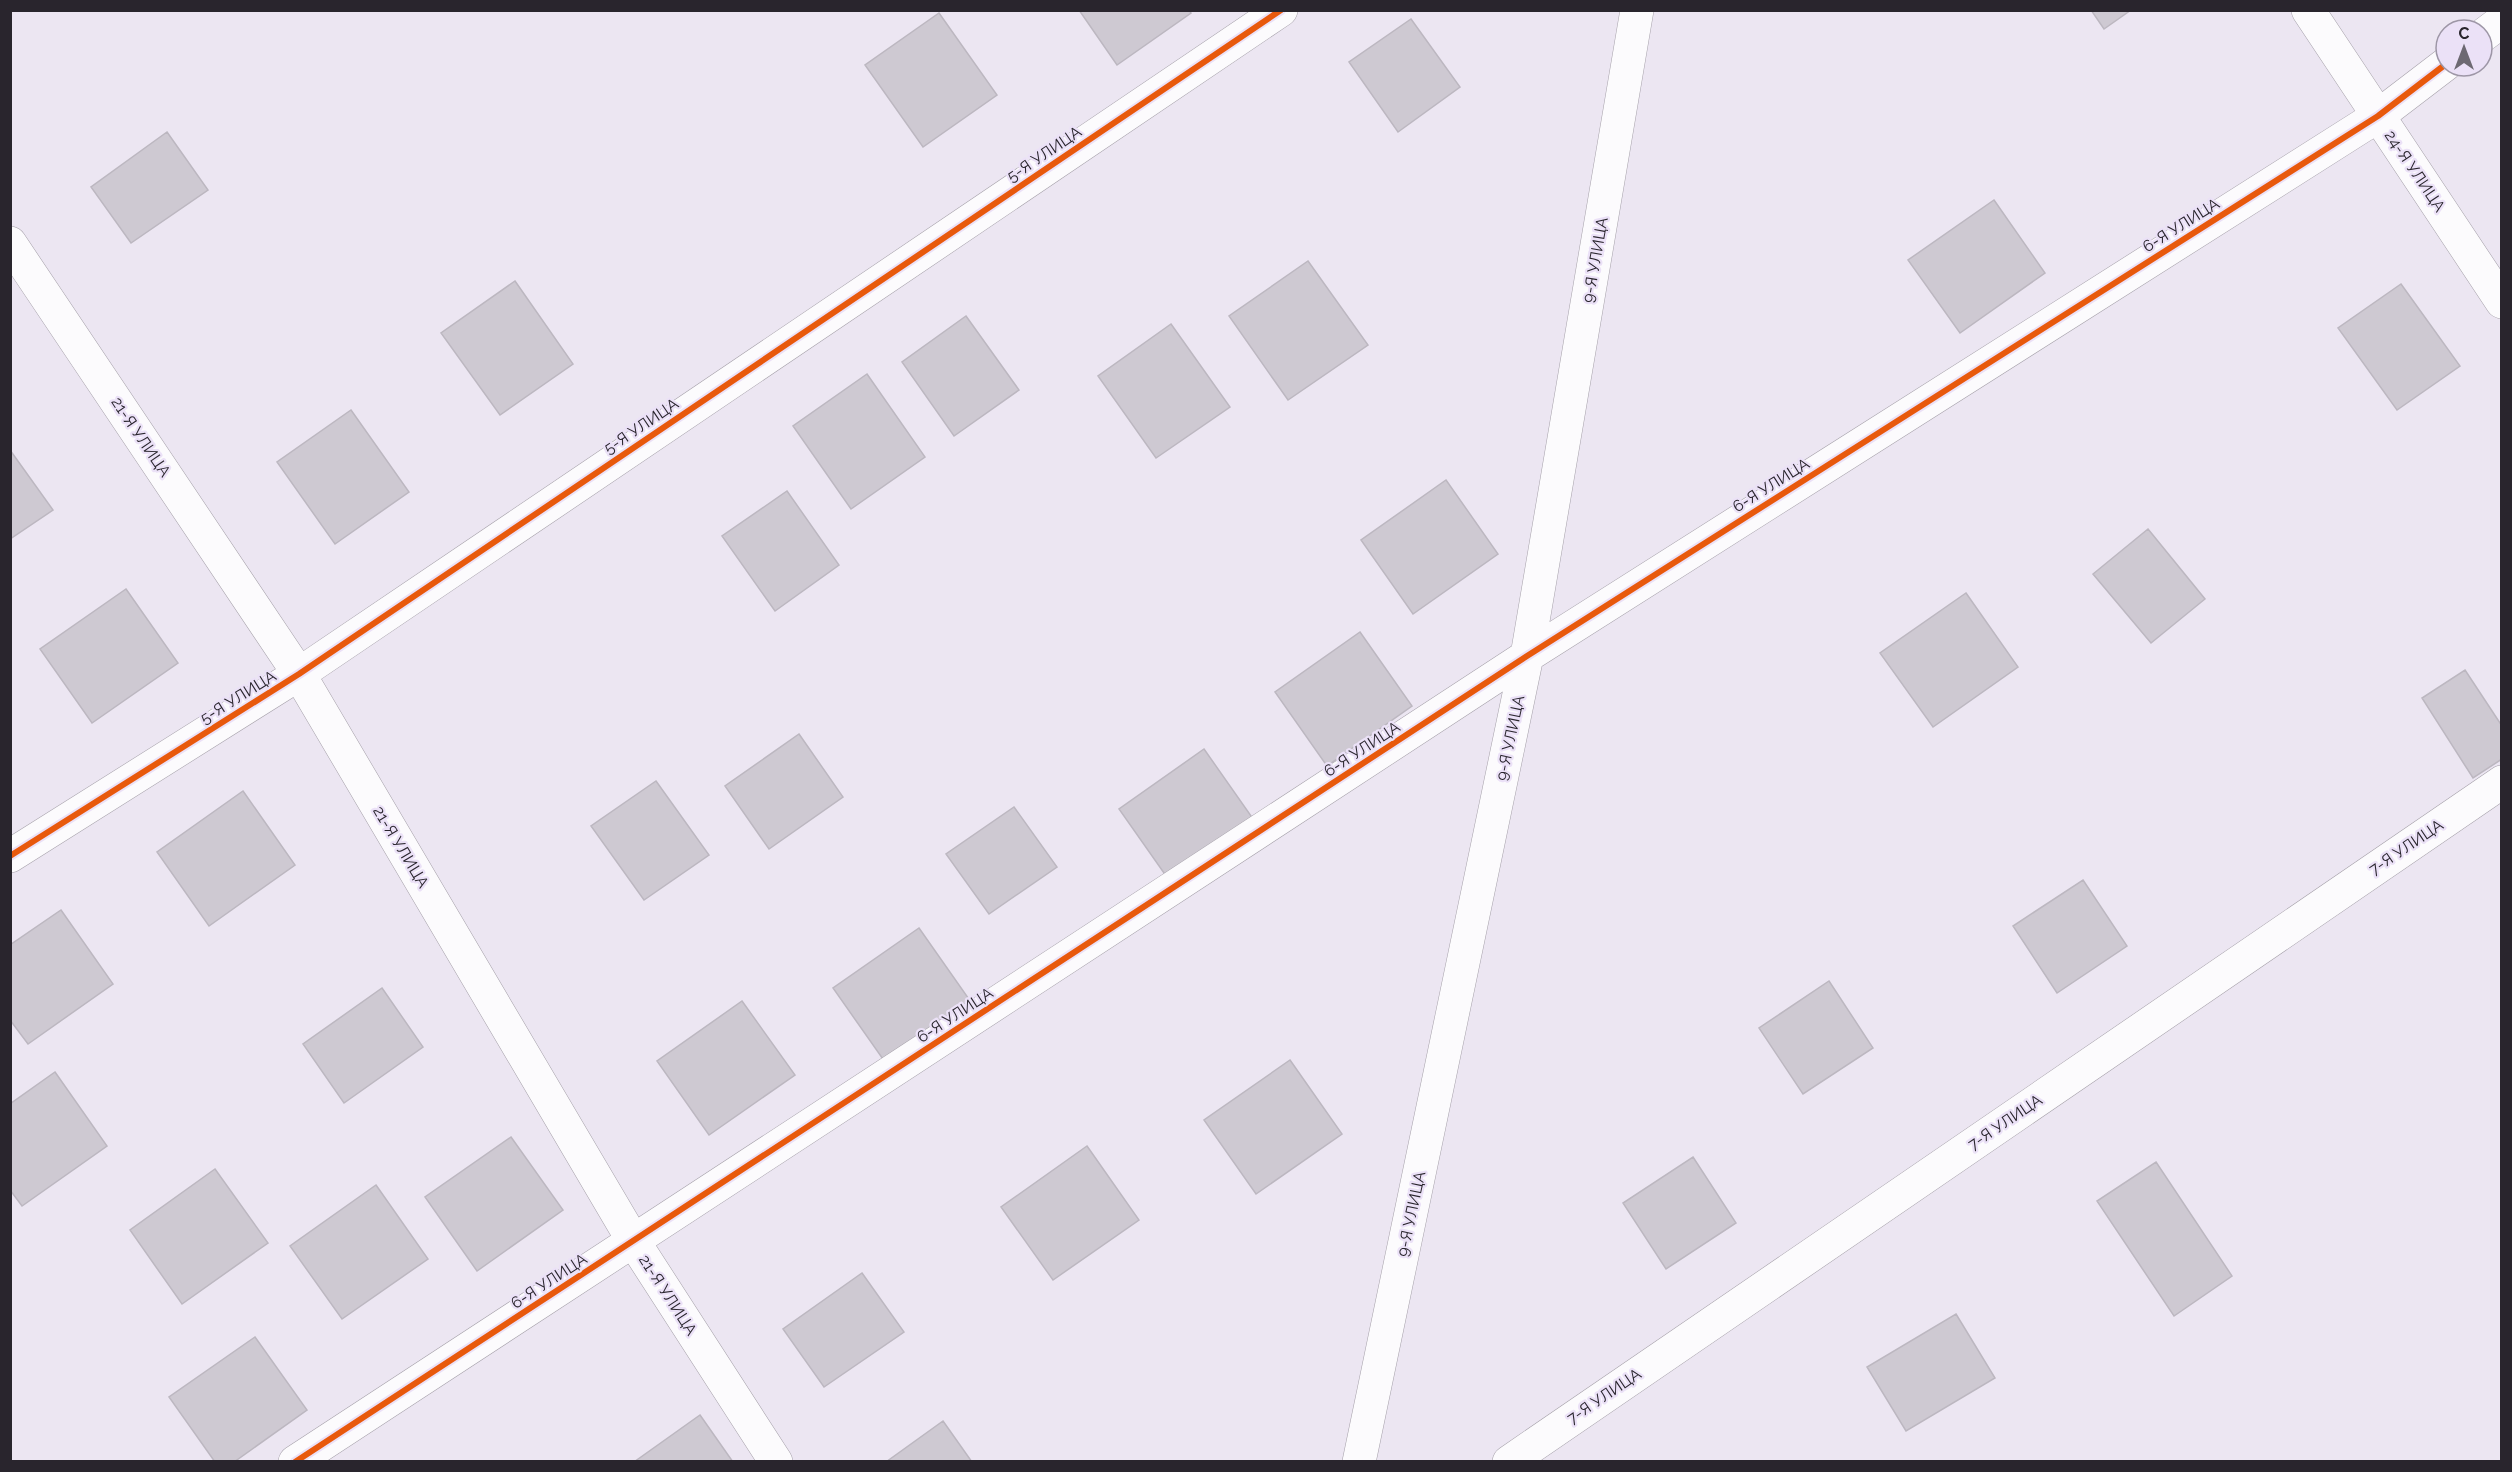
<svg xmlns="http://www.w3.org/2000/svg" width="2512" height="1472" font-family="Raleway,sans-serif">
	<style>
		.building { fill: #cec9d2; stroke: #bcb7c0; stroke-width: 1.5 }
		.lines { fill: none; stroke-linecap: round; stroke-linejoin: round }
		.minor-casing { stroke: #a5a0a9; stroke-width: 34 }
		.minor { stroke: #fcfbfd; stroke-width: 33 }
		.cycleway-casing { stroke: #ebe1f7; stroke-width: 10 }
		.cycleway { stroke: #e8590c; stroke-width: 6 }
		.labels { text-anchor: middle; dominant-baseline: central; stroke-width: 4.5; stroke-linejoin: round; paint-order: stroke }
		.street-label { font-size: 16px; fill: #29252d; stroke: #ebe1f7 }
	</style>
	<rect width="100%" height="100%" fill="#ece6f2"/>
	<path class="building" d="M1079,10H1189L1191,13L1117,65Z
		M2091,10H2131L2104,29Z
		M939,13L997,95L923,147L865,65Z
		M1411,19L1460,87L1398,132L1349,62Z
		M167,132L208,190L131,243L91,187Z
		M1994,200L2045,273L1960,333L1908,260Z
		M1308,261L1368,345L1288,400L1229,316Z
		M515,281L573,364L500,415L441,333Z
		M2401,284L2460,366L2397,410L2338,328Z
		M966,316L1019,390L954,436L902,362Z
		M1171,324L1230,407L1156,458L1098,376Z
		M867,374L925,457L851,509L793,426Z
		M351,410L409,492L335,544L277,462Z
		M10,450L53,510L10,539Z
		M1446,480L1498,554L1413,614L1361,540Z
		M787,491L839,565L775,611L722,536Z
		M2148,529L2205,599L2151,643L2093,574Z
		M126,589L178,663L92,723L40,649Z
		M1966,593L2018,667L1933,727L1880,653Z
		M1360,632L1412,706L1327,766L1275,692Z
		M2465,670L2502,726V759L2473,778L2422,698Z
		M799,734L843,797L769,849L725,786Z
		M1204,749L1256,823L1171,883L1119,809Z
		M656,781L709,855L644,900L591,826Z
		M243,791L295,865L209,926L157,852Z
		M1014,807L1057,867L989,914L946,854Z
		M2083,880L2127,946L2057,993L2013,926Z
		M61,910L113,984L28,1044L10,1020V945Z
		M919,928L971,1002L885,1062L833,988Z
		M1829,981L1873,1048L1803,1094L1759,1028Z
		M382,988L423,1047L344,1103L303,1044Z
		M742,1001L795,1075L709,1135L657,1061Z
		M1290,1060L1342,1134L1256,1194L1204,1120Z
		M55,1072L107,1146L22,1206L10,1190V1104Z
		M511,1137L563,1210L477,1271L425,1197Z
		M1087,1146L1139,1220L1053,1280L1001,1207Z
		M1693,1157L1736,1223L1666,1269L1623,1203Z
		M2156,1162L2232,1276L2174,1316L2097,1201Z
		M215,1169L268,1243L182,1304L130,1230Z
		M376,1185L428,1259L342,1319L290,1246Z
		M862,1273L904,1332L824,1387L783,1329Z
		M1956,1314L1995,1378L1906,1431L1867,1367Z
		M255,1337L307,1410L234,1462H215L169,1397Z
		M700,1415L733,1462H634Z
		M943,1421L972,1462H886Z"/>
	<g class="lines">
		<g class="minor-casing">
			<path id="minor" d="M2308,10L2502,302
				M2482,36L2502,21
				M10,243L299,674L634,1242L776,1462
				M10,856L299,674L1281,10
				M295,1462L1527,656L2378,116L2446,64
				M1359,1462L1527,656L1637,10
				M1509,1462L2502,782"/>
		</g>
		<use href="#minor" class="minor"/>
		<g class="cycleway-casing">
			<path id="cycleway" d="M10,856L299,674L1281,10
				M295,1462L1527,656L2378,116L2446,64"/>
		</g>
		<use href="#cycleway" class="cycleway"/>
	</g>
	<g class="labels">
		<g class="street-label">
			<text transform="translate(1044 154) rotate(-34)">5-Я УЛИЦА</text>
			<text transform="translate(2415 171) rotate(56)">24-Я УЛИЦА</text>
			<text transform="translate(2181 225) rotate(-32)">6-Я УЛИЦА</text>
			<text transform="translate(1595 260) rotate(-80)">9-Я УЛИЦА</text>
			<text transform="translate(641 426) rotate(-34)">5-Я УЛИЦА</text>
			<text transform="translate(141 437) rotate(56)">21-Я УЛИЦА</text>
			<text transform="translate(1771 485) rotate(-32)">6-Я УЛИЦА</text>
			<text transform="translate(238 697) rotate(-32)">5-Я УЛИЦА</text>
			<text transform="translate(1510 738) rotate(-78)">9-Я УЛИЦА</text>
			<text transform="translate(1362 749) rotate(-33)">6-Я УЛИЦА</text>
			<text transform="translate(401 847) rotate(59)">21-Я УЛИЦА</text>
			<text transform="translate(2406 847) rotate(-34)">7-Я УЛИЦА</text>
			<text transform="translate(955 1015) rotate(-33)">6-Я УЛИЦА</text>
			<text transform="translate(2005 1122) rotate(-34)">7-Я УЛИЦА</text>
			<text transform="translate(1411 1214) rotate(-78)">9-Я УЛИЦА</text>
			<text transform="translate(549 1281) rotate(-33)">6-Я УЛИЦА</text>
			<text transform="translate(668 1295) rotate(57)">21-Я УЛИЦА</text>
			<text transform="translate(1604 1396) rotate(-34)">7-Я УЛИЦА</text>
		</g>
	</g>
	<rect width="2512" height="1472" fill="none" stroke="#29252d" stroke-width="24"/>
	<g transform="translate(2464 48)"><circle r="28" fill="#ebe1f7" stroke="#9d96a6" stroke-width="1.5"/>
	<path d="M0-4.5L10 22L0 15L-10 22Z" fill="#6d6972"/>
	<text y="-9" font-size="16" font-weight="bold" text-anchor="middle" fill="#29252d">С</text>
	</g>
</svg>
